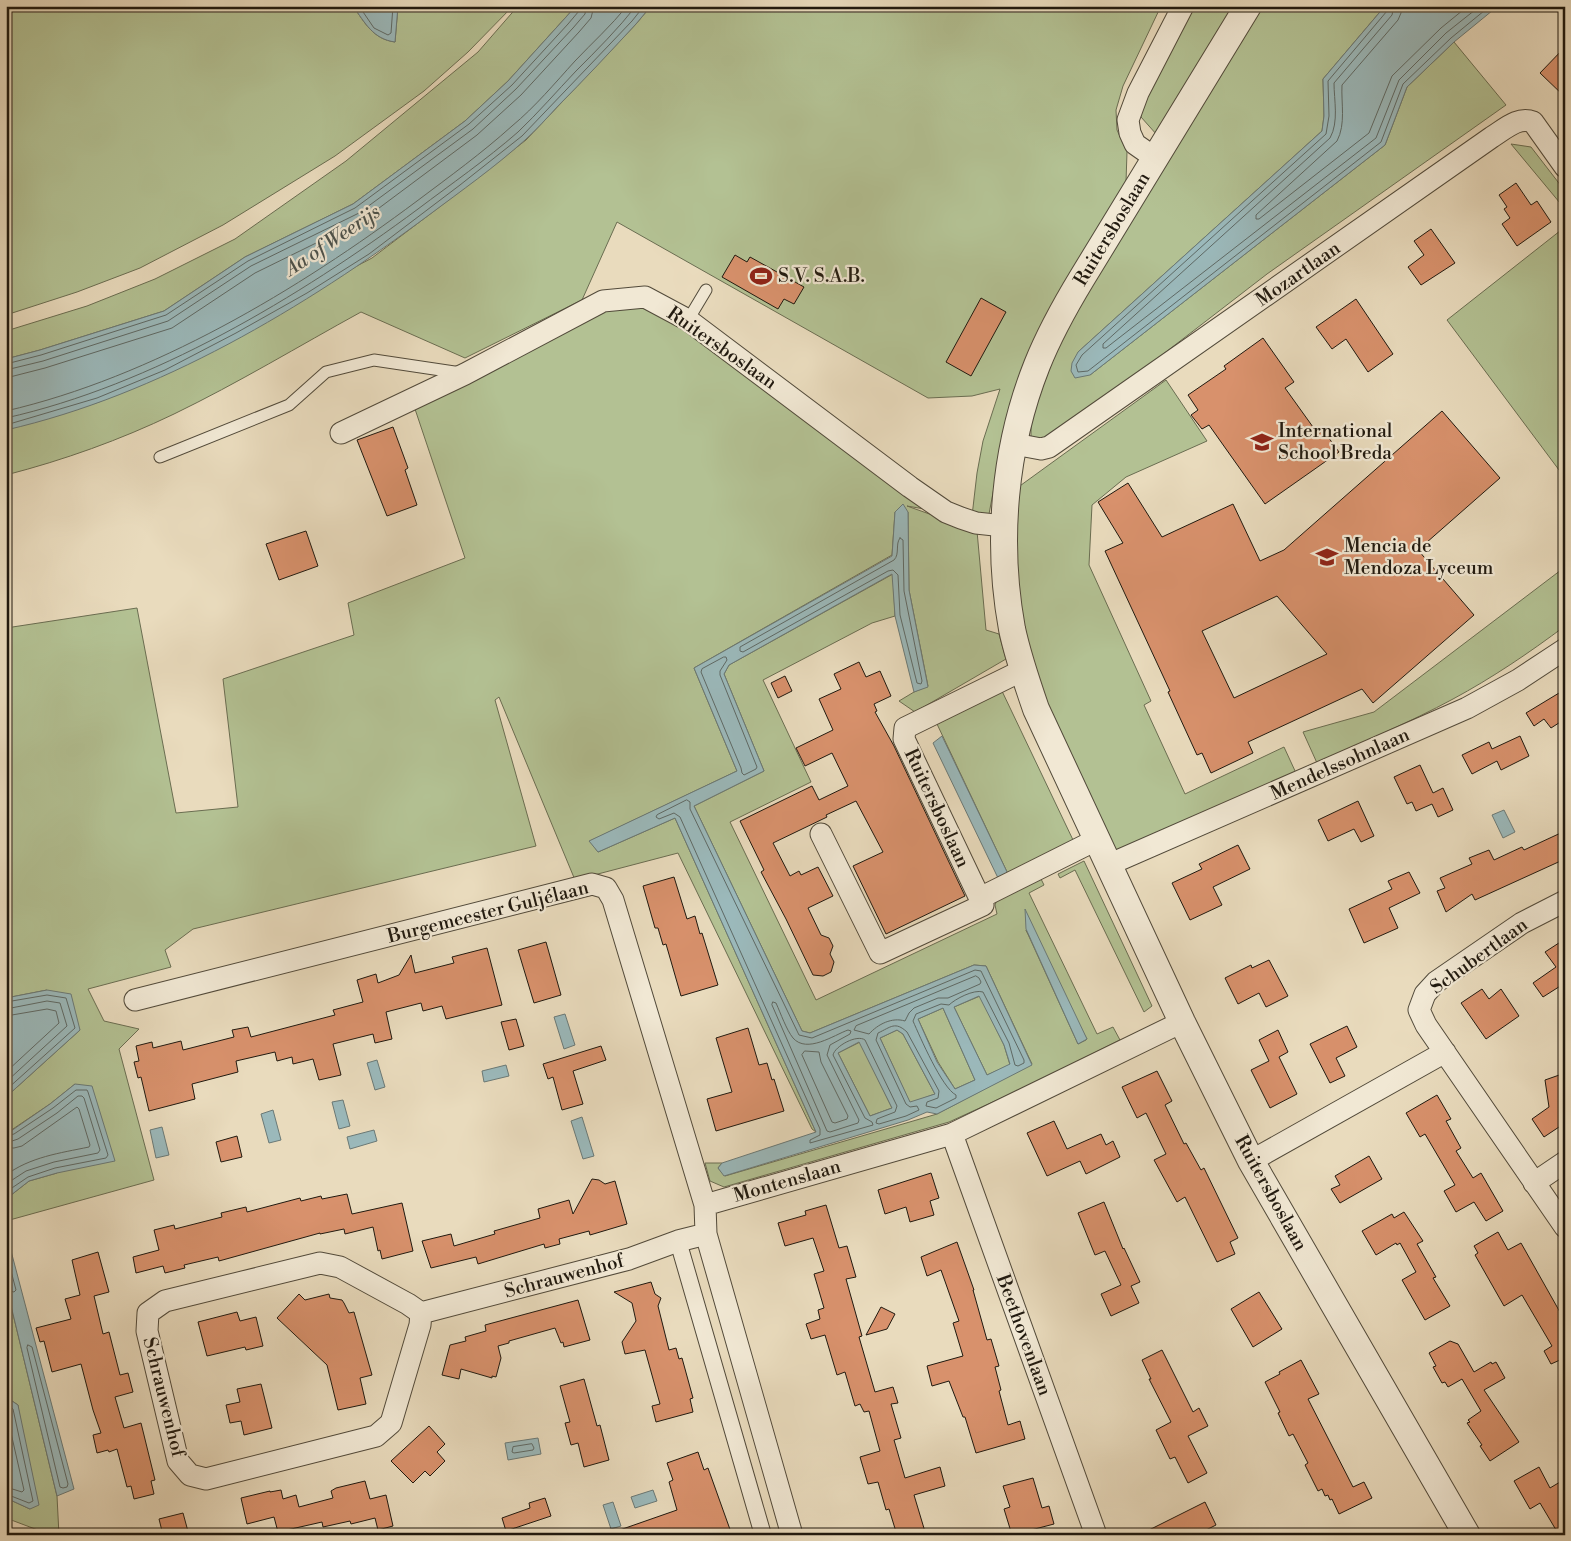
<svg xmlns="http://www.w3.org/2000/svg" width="1571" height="1541" font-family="'Libre Bodoni',serif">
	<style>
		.green { fill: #b3c193; stroke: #6a6d51; fill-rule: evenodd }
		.water { fill: #9bb9bb; stroke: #6a7976; fill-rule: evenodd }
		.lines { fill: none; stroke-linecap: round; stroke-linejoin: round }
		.shore { stroke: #5e6965; stroke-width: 1 }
		.building { fill: #d8916c; stroke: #20190f; fill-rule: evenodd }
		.service-casing { stroke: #524a3a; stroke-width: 13 }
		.pedestrian-casing { stroke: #524a3a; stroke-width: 18 }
		.minor-casing { stroke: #524a3a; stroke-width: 23 }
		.tertiary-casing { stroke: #524a3a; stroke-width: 28 }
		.service { stroke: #f1e8d4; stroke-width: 11 }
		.pedestrian { stroke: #f1e8d4; stroke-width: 16 }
		.minor { stroke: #f1e8d4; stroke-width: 21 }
		.tertiary { stroke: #f1e8d4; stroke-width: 26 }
		.labels { text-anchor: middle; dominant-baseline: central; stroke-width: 4.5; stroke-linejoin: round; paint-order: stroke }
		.street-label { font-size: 19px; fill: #20190f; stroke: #f1e8d4 }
		.poi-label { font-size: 19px; fill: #20190f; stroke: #f1e8d4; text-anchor: start }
		.water-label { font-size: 20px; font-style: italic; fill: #4b514b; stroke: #f1e8d4 }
	</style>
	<rect width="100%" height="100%" fill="#e9dbbd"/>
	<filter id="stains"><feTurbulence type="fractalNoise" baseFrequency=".004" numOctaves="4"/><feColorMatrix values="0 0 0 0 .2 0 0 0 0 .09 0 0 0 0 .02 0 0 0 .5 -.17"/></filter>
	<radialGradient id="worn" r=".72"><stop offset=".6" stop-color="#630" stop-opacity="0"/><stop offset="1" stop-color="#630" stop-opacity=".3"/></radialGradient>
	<path class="green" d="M6,6H353C365,23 373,39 395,42L398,6H513L468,52L424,91L335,156L223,225L140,268L77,292L6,315Z
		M518,6H576L508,81L465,121L353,204L245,257L164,311L40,350L6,359V331L87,306L155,279L235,239L346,161L478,52Z
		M651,6H1161L1123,86L1116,110L1117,130L1127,152L1126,182L1019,384L995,482L989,514L972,516L977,473L983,441L1000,389L972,396L928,398L617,222L582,300L465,358L361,312C299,346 238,383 174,414C120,440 64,460 6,475V430L99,402L372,258L463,189L526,140L636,24Z
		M1192,6H1235L1157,135L1141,117L1140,107Z
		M1259,6H1385L1323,79L1324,116L1322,131L1078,352L1090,375L1385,145L1407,87L1454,42L1506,105L1267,274L1048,443L1031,437V418L1055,354L1073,314Z
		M1511,144L1531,147L1565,191V215L1560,203Z
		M1565,227V478L1447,320Z
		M628,303L657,308L936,511L907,506L977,531L986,630L999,634L1006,659L915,712L899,701L914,692L928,686L909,590L908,512H895L892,555L694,668L737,771L590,841L598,852L675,818L816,1132L812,1129L678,853L575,880L499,697L495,700L536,846L193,929L165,950L171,967L88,989L104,1021L139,1029L119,1049L154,1180L6,1221V1199L29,1181L57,1173L75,1084L50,1104L10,1131L6,1097L80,1030L47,990L6,998V628L137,608L176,813L238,807L223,679L354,635L348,603L465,558L415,409L576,321Z
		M1166,380L1207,441L1126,477L1092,505L1089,565L1151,701L1144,705L1185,794L1284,747L1296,773L1116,853L1032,674L1015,571L1017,488Z
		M1565,567V626C1529,653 1492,678 1453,699C1409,723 1362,742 1317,763L1303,732L1374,712Z
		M893,574L895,616L872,623L763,680L811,782L730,822L816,1000L997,914L995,905L998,897L1041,879L1044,885L1029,893L1097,1034L1113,1027L1120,1040L1030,1085L949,1122L724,1187L710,1181L705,1163H722L718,1168L725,1176L937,1114L1032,1064L986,966L974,965L810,1033L802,1031L694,806L764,771L724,674L729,665ZM1026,930L1087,1039L1086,1040L1078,1044Z
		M1001,689L1074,842L1008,874L937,724Z
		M1084,861L1152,1006L1144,1012L1075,870L1060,878L1058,874Z
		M980,996L1004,1045L1010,1065L987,1075L954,1007Z
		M943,1008L975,1080L955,1089L938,1062L918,1019Z
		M897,1030L903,1034L935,1094L910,1103L880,1038Z
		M860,1042L892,1108L870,1116L838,1053Z
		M6,1285L57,1496L59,1535H51L6,1518V1498L30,1509L18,1405L6,1397Z"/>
	<path class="water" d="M353,6H398L395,42C373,39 365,23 353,6Z
		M576,6H651L636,24C610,52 584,80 557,107C547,118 536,130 525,140C495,167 461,191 429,215C304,308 159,395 6,430V359L40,350L164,311L245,257L353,204L465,121L508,81Z
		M1385,6H1498L1454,42L1407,87L1385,145L1090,375L1075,378L1071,371L1072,363L1078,352L1322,131L1324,116L1323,79Z
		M903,504L908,512L909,590L928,687L914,692L895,616L892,574L729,665L724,674L764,771L694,806L802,1031L810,1033L974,965L986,966L1032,1065L937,1114L927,1112L908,1120L724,1176L718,1168L722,1163L816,1132L675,818L598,852L589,841L737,771L694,668L892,556L895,512ZM979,996L1004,1045L1010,1064L987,1075L954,1007ZM943,1008L975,1080L955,1089L937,1062L918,1019ZM897,1030L903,1034L935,1094L910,1102L880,1038ZM859,1042L892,1108L870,1116L838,1053Z
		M942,736L1008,874L998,878L933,743Z
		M1504,810L1515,832L1503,838L1492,815Z
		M1025,909L1087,1039L1078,1044L1026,929Z
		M47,990L71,994L80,1030L6,1097V998Z
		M565,1014L575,1045L564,1049L554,1017Z
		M377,1060L385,1087L375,1090L367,1063Z
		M506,1065L509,1076L484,1082L482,1071Z
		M75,1084L92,1086L115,1161L57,1173L29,1181L6,1199V1107L11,1131L50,1104Z
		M343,1100L350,1126L339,1129L332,1102Z
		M273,1110L281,1140L269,1143L261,1114Z
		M582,1117L594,1156L583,1159L571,1121Z
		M162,1127L169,1155L156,1158L150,1130Z
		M374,1130L377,1141L350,1149L347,1137Z
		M6,1232L74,1489L57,1496L6,1285Z
		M6,1397L18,1405L39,1505L30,1509L6,1498Z
		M538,1438L541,1454L508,1460L505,1443Z
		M653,1490L657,1501L635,1508L631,1497Z
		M613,1502L621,1526L611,1529L603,1505Z"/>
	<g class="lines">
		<path class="shore" d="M359,6L374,28L388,35L391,33L393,6
			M1388,6L1387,11L1328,81L1329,116L1326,134L1082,355L1076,365L1078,372L1088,371L1381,142L1403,84L1451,38L1490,6
			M1394,6L1392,15L1334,83C1334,100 1339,122 1330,138L1103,344V348H1106L1376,138L1399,80L1446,33L1480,6
			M1402,6L1401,13L1398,20L1342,85C1341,103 1346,124 1337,141L1256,215V219H1259L1369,133L1392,76L1441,28L1468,6
			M6,364L41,355L166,315L248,261L355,208L469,124L512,85L568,24L579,11L580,6
			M6,370L43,361L168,321L251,266L359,213L473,129L516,89L573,28L585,14L586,6
			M6,378L45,368L172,328L255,273L363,220L477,135L521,95L579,32L591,18L594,6
			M6,411C153,377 298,290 417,201C449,177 482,153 512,126C535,107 555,83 575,61C592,43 611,26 627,6
			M6,418C153,385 298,298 418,209C451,184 486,160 518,132C538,113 557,91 576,71C597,50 618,29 636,6
			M6,425L97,398L165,370L236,333L307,293L369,254L460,185L522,136L632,21L644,6
			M900,538L903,540L904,591L922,681L921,684L917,683L900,615L898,575L893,570L888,571L743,652L740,651V647L894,560C900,554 895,544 900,538Z
			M724,657H726L727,660L720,671V675L757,767L756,769L744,775L742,773L741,768L701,672L702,669Z
			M687,800L690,802V809L799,1035L812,1038L975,970L981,971L1024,1060V1063L1018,1066L1015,1065L1009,1043L983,992C974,989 955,999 949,1005L941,1004L916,1014L913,1021C920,1037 942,1088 956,1095V1098L936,1108L926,1106L927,1102L938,1098L939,1091L907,1032C895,1021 891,1027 878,1033L876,1040L906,1104L910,1107L917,1106L919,1110L906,1116L879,1124L876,1123L877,1119L895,1112L897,1106L865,1040C857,1034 835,1046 833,1055L865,1118L872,1122L873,1125L810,1143V1140L820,1135V1129L680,817L674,813L659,819L656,817L657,815Z
			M976,976L979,978L981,982L980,984L948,998H938L914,1008L909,1013L905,1021C892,1017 878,1024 869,1034L854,1030L856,1026Z
			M6,1002L47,995L66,998L75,1028L6,1090
			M773,1002L776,1003C781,1014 786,1029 793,1038C807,1054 834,1035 848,1030L851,1031L850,1034L830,1045L827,1055L859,1120L858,1123L830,1132L827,1131L772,1005Z
			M6,1009L47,1001L60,1003L67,1026L6,1082
			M6,1016L47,1009L56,1011L59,1023L6,1072
			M805,1051L819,1052L821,1062L848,1116L847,1119L835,1123L832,1122L802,1055Z
			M6,1132L10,1135L14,1134L53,1108L76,1090H87L88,1092L108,1155L106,1158L55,1168L28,1177L6,1192
			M6,1140L12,1141L18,1139L57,1113L78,1096H82L84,1098L100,1150L98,1153L54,1162L26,1171L6,1184
			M6,1148H14L22,1146L77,1107L79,1109L90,1145L89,1147C60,1153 30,1157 6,1175
			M6,1252L16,1290L14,1292L6,1290
			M28,1345L32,1347L68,1484L67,1487L63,1488L60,1487L27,1348Z
			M6,1403L13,1409L33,1501L29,1503L6,1494
			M6,1411L24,1490L22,1492L6,1487
			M532,1444L534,1448L533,1450L514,1453L512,1452L513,1447Z"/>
	</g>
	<path class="building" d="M1565,47V97L1540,73Z
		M1516,183L1531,205L1537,201L1551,222L1517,246L1502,224L1510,218L1504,209L1507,207L1499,195Z
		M1431,229L1455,263L1421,285L1408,267L1424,255L1414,241Z
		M735,255L747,262L750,257L804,287L794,304L784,299L778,309L722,277Z
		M981,298L1006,312L971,376L946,362Z
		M1356,299L1393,354L1368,372L1346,339L1332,349L1316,327Z
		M1263,338L1294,382L1285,388L1318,434L1323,430L1339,452L1265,504L1209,425L1202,429L1191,415L1198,410L1188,395L1226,369L1224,366Z
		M1442,411L1500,478L1418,550L1474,615L1373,703L1362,689L1248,742L1253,753L1211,773L1202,753L1197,755L1168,692L1170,691L1105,551L1123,543L1098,502L1128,483L1162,537L1233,504L1260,561L1284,550ZM1277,596L1327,654L1234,698L1202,631Z
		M393,427L408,468L405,470L417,505L387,516L357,440Z
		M306,531L318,566L279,580L266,544Z
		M859,662L866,677L880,671L891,696L874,704L877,711L875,712L894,746L965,896L886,934L853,866L883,852L856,801L826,815L827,817L773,843L790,876L799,871L801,875L818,867L833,896L808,908L821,935L829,938L833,946L830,954L834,962L831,972L823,976L813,975L786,919L761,872L764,870L740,821L812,786L819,800L848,786L832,753L805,766L796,748L833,730L819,699L841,689L834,674Z
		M785,676L792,691L778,698L771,683Z
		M1564,690L1565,719L1551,728L1544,719L1534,726L1526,713Z
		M1520,736L1529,756L1501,770L1497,761L1472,774L1462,755L1489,742L1492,749Z
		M1420,765L1433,793L1443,788L1453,810L1438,817L1432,804L1416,811L1412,802L1407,804L1394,777Z
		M1358,801L1374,836L1361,842L1354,829L1328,841L1318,820Z
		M1565,831V859L1475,900L1472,894L1446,912L1437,891L1445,888L1440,878L1472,864L1469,858L1489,850L1494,860L1522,847L1524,850Z
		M1238,845L1250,869L1213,887L1222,905L1190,920L1172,883L1202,869L1199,864Z
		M1409,872L1420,893L1389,908L1398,928L1364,943L1349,909L1392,889L1388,881Z
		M674,877L687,919L695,916L700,934L702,933L718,985L681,996L666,944L663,945L658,928H655L643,886Z
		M1565,939V983L1543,997L1533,983L1556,967L1545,952Z
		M546,942L561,995L534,1003L518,950Z
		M487,948L502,1005L446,1019L442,1006L423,1011L421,1003L386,1012L392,1039L375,1043L373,1034L333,1044L341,1075L319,1080L313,1059L293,1064L292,1057L277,1061L275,1052L236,1061L238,1072L192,1084L195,1099L149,1111L141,1077L138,1078L134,1062L139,1061L136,1046L152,1042L153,1048L181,1041L183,1050L234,1037L232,1030L248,1027L251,1037L335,1015L333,1010L363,1002L357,980L376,974L378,983L399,975L411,955L415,973L454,963L452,957Z
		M1269,960L1288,996L1266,1007L1259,993L1238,1004L1225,978L1251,965L1252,968Z
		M1482,989L1489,999L1501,989L1519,1016L1486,1039L1461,1003Z
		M516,1019L524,1046L509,1050L501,1022Z
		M1347,1026L1357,1047L1336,1058L1345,1076L1330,1083L1310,1044Z
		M748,1028L759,1065L767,1063L772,1080L774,1079L784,1111L716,1131L707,1099L732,1092L716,1038Z
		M1278,1030L1288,1052L1279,1057L1297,1094L1270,1108L1251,1070L1269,1061L1259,1040Z
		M601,1046L606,1060L573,1071L583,1104L562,1110L553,1077L548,1079L543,1064Z
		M1157,1071L1172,1101L1165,1105L1184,1144L1186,1143L1201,1170L1204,1168L1238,1238L1230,1242L1235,1254L1217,1262L1185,1197L1177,1202L1154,1160L1166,1154L1146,1113L1137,1118L1122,1087Z
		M1565,1073V1123L1544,1137L1532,1119L1549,1107L1545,1080Z
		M1437,1095L1451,1119L1446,1121L1461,1148L1456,1151L1473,1178L1481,1173L1503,1211L1486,1221L1474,1202L1456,1212L1444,1191L1455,1185L1425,1134L1420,1137L1406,1113Z
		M1054,1121L1067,1149L1101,1134L1106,1145L1113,1141L1120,1157L1086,1174L1080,1161L1047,1176L1027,1133Z
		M237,1136L242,1157L221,1162L216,1142Z
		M1369,1156L1382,1179L1340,1203L1331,1189L1340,1185L1335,1176Z
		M931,1173L939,1198L930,1201L934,1215L910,1222L906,1207L885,1214L878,1190Z
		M592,1179L599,1180L605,1184L615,1181L627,1224L590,1235L589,1231L559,1239L560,1244L545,1248L544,1244L478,1264L476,1257L431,1268L422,1241L451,1234L454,1246L495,1234L494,1231L540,1218L538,1209L569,1200L573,1214Z
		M347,1194L352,1214L402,1203L413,1251L382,1259L380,1250L378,1251L373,1227L345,1234L344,1229L320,1234V1233L219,1261L218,1257L184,1265L185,1268L165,1273L163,1266L136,1273L133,1257L159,1250L154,1230L174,1225L175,1229L222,1217L221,1213L246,1207L247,1212L300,1198L301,1201L321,1196L322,1199Z
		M1104,1202L1123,1249L1124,1248L1140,1282L1131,1286L1139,1303L1111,1316L1101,1294L1121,1285L1105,1251L1095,1255L1078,1213Z
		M826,1205L839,1248L847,1246L856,1277L846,1279L862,1336L859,1337L875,1392L893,1387L898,1403L891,1404L901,1438L894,1440L905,1478L940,1467L945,1486L914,1495L926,1535H897L889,1509L886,1510L878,1482L868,1484L860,1457L880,1451L869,1411L864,1412L860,1404L855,1406L845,1372L837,1375L825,1335L811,1339L806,1324L820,1319L818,1310L824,1308L814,1274L824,1271L813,1238L785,1246L778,1223L806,1215L805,1211Z
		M1404,1212L1423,1241L1417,1244L1436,1277L1433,1278L1450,1306L1425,1320L1402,1280L1416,1272L1400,1243L1397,1245L1396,1243L1376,1255L1362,1231L1392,1214L1394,1218Z
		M1498,1232L1508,1250L1521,1243L1565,1321V1368L1560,1360L1551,1364L1544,1351L1552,1346L1522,1295L1504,1306L1475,1255L1478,1253L1474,1246Z
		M957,1242L974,1290H973L987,1340L991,1339L999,1366L995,1367L1001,1390L999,1391L1008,1425L1020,1421L1025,1439L976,1453L965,1417H963L949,1381L932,1386L927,1366L963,1356L953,1323L959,1321L941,1270L927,1276L921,1257Z
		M98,1252L109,1292L94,1296L103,1334L109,1332L120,1375L128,1373L133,1392L115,1397L124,1428L141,1423L155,1480L151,1481L154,1494L134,1499L131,1486L127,1487L117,1449L109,1452L108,1450L97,1453L93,1435L101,1433L93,1410L81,1364L52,1372L44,1341L40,1342L36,1328L71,1319L65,1299L80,1295L72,1260Z
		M651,1282L655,1294L661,1298L658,1306L669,1350L676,1348L679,1359L682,1358L693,1398L690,1399L693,1412L656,1422L652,1406L660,1404L645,1350L625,1354L622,1342L636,1321L632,1303L614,1292Z
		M1259,1292L1282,1329L1253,1347L1231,1309Z
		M299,1294L305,1300L329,1294L330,1298L342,1300L344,1303L349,1313L354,1312L372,1375L360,1378L366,1404L338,1410L327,1365L277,1318Z
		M578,1300L590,1340L564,1347L563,1342L561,1343L555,1328L509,1341V1343L498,1346L501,1358L496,1377L492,1376V1378L461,1369L459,1379L442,1375L450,1345L466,1341L465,1337L486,1331L485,1325Z
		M881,1307L895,1314L887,1329L866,1335Z
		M237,1312L240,1321L256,1317L263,1346L246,1350L245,1347L207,1356L198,1322Z
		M1450,1341L1458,1344L1474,1372L1491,1362L1492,1364L1496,1362L1505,1378L1484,1390L1519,1442L1490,1461L1480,1446L1482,1445L1467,1423L1470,1422L1468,1420L1481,1411L1462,1379L1448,1387L1445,1382L1442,1383L1433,1367L1436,1366L1429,1353Z
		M1162,1350L1193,1412L1199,1408L1208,1426L1188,1436L1207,1473L1188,1483L1175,1457L1170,1459L1156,1430L1171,1422L1149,1379H1151L1142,1360Z
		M1301,1360L1319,1394L1308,1399L1353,1487L1364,1482L1372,1498L1339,1514L1332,1499L1330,1500L1328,1495L1325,1496L1322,1489L1318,1491L1305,1465L1308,1463L1293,1434L1289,1436L1278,1413L1280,1412L1265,1382L1280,1374L1279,1372Z
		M584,1379L597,1426L600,1425L609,1460L584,1467L578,1443L571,1445L565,1423L570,1422L560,1386Z
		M261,1384L272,1428L244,1435L241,1421L230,1423L226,1405L240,1402L237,1389Z
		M429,1426L445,1444L437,1452L445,1461L430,1476L425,1471L413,1483L391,1461Z
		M698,1452L704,1470L708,1468L732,1535H614V1532L677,1510L669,1482L673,1480L667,1463Z
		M1539,1467L1550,1488L1565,1479V1535H1559L1540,1503L1530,1509L1514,1481Z
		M1033,1478L1042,1508L1049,1506L1054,1524L1012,1535L1004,1509L1010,1507L1003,1486Z
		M365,1481L370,1499L386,1495L393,1526L378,1530L375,1518L351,1524L350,1521L323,1527L322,1522L278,1532L274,1517L247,1524L241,1498L270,1491V1492L281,1490L283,1499L296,1495L299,1507L333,1498L331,1491L336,1488Z
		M545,1498L551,1516L506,1531L502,1518L530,1508L529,1503Z
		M1205,1502L1216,1525L1196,1535H1139Z
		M183,1513L189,1535H163L159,1519Z"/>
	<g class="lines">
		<g class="service-casing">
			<path id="service" d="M688,320L706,290
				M160,457L289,405L326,372L374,360L461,373"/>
		</g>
		<g class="pedestrian-casing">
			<path id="pedestrian" d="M678,1241L763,1535"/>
		</g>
		<g class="minor-casing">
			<path id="minor" d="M1155,158L1135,144L1130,133L1128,120L1138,93L1183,6
				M341,433L465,374L603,301L645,297L688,320L910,487L946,512L961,518L976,523L1004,526
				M1015,444L1041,449L1049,447L1492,137C1505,129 1518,116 1533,122L1565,167
				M821,834L880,953L983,905L904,739L905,728L1023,670
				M1108,865L1467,708L1518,680L1565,649
				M980,898L1096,840
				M1565,901L1522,923L1436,982L1425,994L1419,1010L1426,1025L1565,1227
				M135,1000L592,884L606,888L613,900L705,1205
				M952,1134L1096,1535
				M1251,1161L1445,1052
				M1534,1183L1565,1162
				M421,1313L420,1325L391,1423L376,1436L206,1479L190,1475L178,1461L147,1331L148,1313L165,1301L320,1263L340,1267L408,1304L421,1313L629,1259L678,1241L706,1234
				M792,1535L706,1234L705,1205L952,1134L1182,1022"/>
		</g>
		<g class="tertiary-casing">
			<path id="tertiary" d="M1248,6L1082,278C1065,306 1049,335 1037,365C1004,448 996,542 1012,629C1018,657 1027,683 1036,709L1182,1022L1251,1161L1467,1535"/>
		</g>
		<use href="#service" class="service"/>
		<use href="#pedestrian" class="pedestrian"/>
		<use href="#minor" class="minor"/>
		<use href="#tertiary" class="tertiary"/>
	</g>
	<defs>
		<g id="stadium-bare" transform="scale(1.725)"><path d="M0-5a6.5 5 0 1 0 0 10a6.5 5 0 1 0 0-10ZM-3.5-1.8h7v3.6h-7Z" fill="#8f2418" stroke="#f1e8d4" stroke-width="2.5" paint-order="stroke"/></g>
		<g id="school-bare" transform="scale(1.725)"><path d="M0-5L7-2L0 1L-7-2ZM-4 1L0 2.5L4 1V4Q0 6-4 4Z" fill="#8f2418" stroke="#f1e8d4" stroke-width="2.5" paint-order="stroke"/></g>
	</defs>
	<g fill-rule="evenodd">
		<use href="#stadium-bare" x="761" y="276"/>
		<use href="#school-bare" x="1262" y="442"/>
		<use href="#school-bare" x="1327" y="557"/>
	</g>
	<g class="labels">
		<g class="street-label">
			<text transform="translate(1112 229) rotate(-59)">Ruitersboslaan</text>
			<text transform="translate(1298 274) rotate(-35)">Mozartlaan</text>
			<text transform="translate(722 348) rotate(35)">Ruitersboslaan</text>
			<text transform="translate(1340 764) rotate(-24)">Mendelssohnlaan</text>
			<text transform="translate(937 808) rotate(65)">Ruitersboslaan</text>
			<text transform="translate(488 912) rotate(-14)">Burgemeester Guljélaan</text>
			<text transform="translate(1479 956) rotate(-36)">Schubertlaan</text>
			<text transform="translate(787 1181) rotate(-16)">Montenslaan</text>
			<text transform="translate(1271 1193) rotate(61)">Ruitersboslaan</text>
			<text transform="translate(564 1276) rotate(-15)">Schrauwenhof</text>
			<text transform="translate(1024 1335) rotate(70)">Beethovenlaan</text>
			<text transform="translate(164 1397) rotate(76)">Schrauwenhof</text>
		</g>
		<g class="poi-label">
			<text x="778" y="276">S.V. S.A.B.</text>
			<text x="1278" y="431">International<tspan x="1278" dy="22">School Breda</tspan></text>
			<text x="1344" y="546">Mencia de<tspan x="1344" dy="22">Mendoza Lyceum</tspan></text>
		</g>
		<g class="water-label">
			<text transform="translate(333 241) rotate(-34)">Aa of Weerijs</text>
		</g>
	</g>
	<rect width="1571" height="1541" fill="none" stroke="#e9dbbd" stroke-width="25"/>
	<rect x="8" y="8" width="1556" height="1526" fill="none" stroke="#20190f" stroke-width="2.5"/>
	<rect x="12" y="12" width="1546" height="1516" fill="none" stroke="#20190f"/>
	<rect width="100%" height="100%" filter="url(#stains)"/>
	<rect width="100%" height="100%" fill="url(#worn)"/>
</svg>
